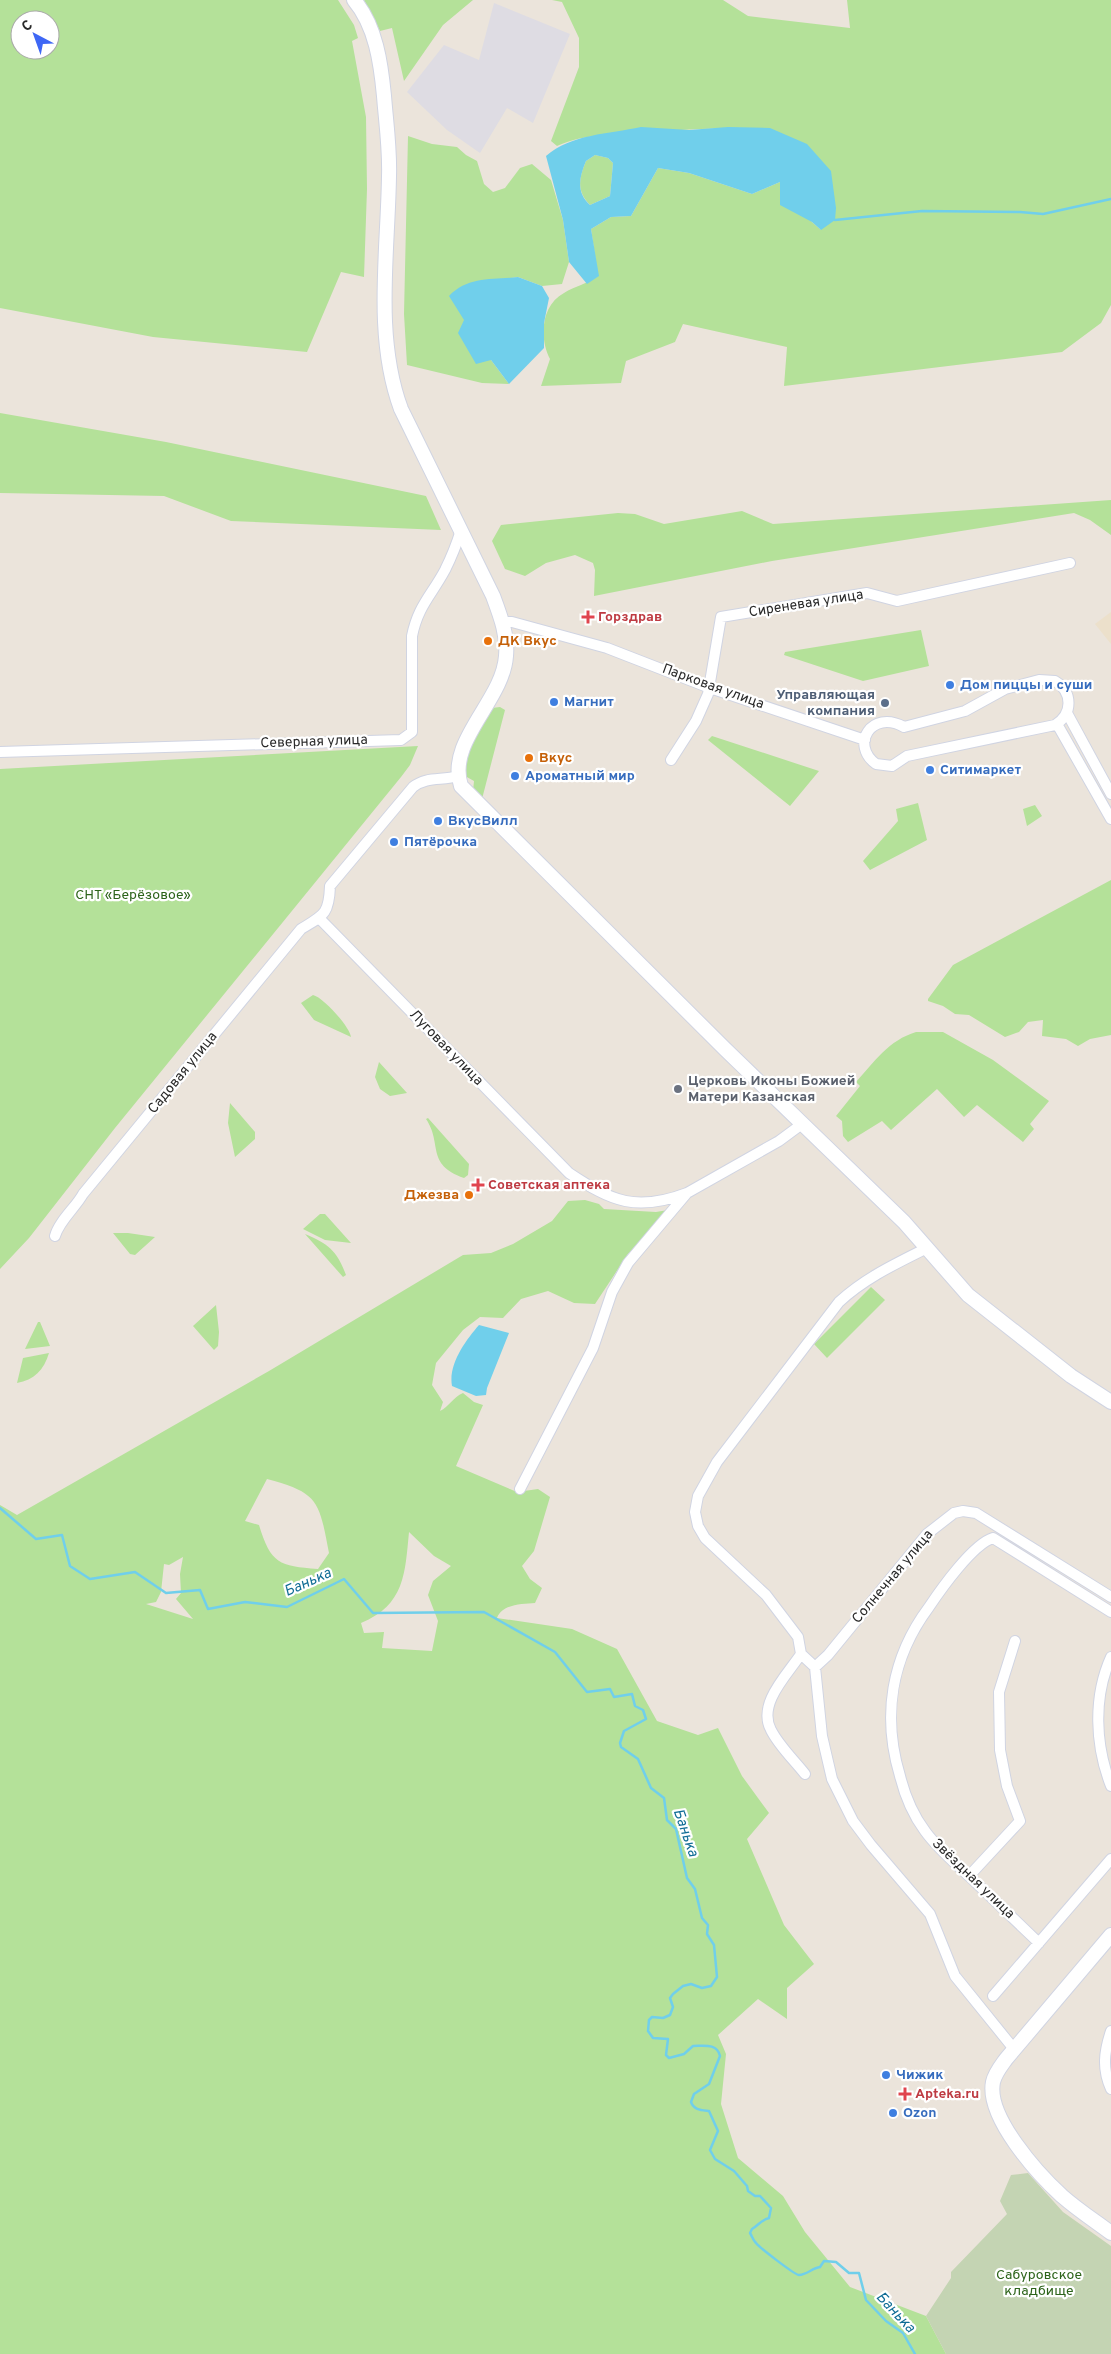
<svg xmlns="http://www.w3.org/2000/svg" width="1111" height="2354" font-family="Overpass,sans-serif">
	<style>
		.industrial { fill: #dedce3 }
		.education { fill: #ece0cb }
		.green { fill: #b4e199; fill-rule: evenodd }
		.cemetery { fill: #c4d4b3 }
		.water { fill: #70cfeb; fill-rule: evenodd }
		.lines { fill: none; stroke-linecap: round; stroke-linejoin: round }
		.stream { stroke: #70cfeb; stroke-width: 2.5 }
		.street-casing { stroke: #d0d4e2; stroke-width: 12 }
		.secondary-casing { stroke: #d0d4e2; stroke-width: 16 }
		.street { stroke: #fff; stroke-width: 10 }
		.secondary { stroke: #fff; stroke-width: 14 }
		.health-dot { fill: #e0444e; stroke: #fff; stroke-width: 2 }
		.food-dot { fill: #e8710a; stroke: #fff; stroke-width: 2 }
		.shop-dot { fill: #3f7fe0; stroke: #fff; stroke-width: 2 }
		.service-dot { fill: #5c6f8a; stroke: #fff; stroke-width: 2 }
		.worship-dot { fill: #6b7280; stroke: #fff; stroke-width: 2 }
		.labels { text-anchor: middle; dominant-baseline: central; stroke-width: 4.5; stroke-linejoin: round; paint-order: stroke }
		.street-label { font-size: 14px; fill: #292929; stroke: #fff }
		.health-label { font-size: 14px; font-weight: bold; fill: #be3a42; stroke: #fff; text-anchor: start }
		.food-label { font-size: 14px; font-weight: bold; fill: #c56008; stroke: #fff; text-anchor: start }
		.shop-label { font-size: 14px; font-weight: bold; fill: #366cbe; stroke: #fff; text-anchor: start }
		.service-label { font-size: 14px; font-weight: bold; fill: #4e5e75; stroke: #fff; text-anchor: end }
		.park-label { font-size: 14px; fill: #2d641b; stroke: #fff }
		.worship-label { font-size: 14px; font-weight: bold; fill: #5b616d; stroke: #fff; text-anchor: start }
		.water-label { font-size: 15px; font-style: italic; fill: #116d96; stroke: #fff }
	</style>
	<rect width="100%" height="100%" fill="#ebe4db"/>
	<path class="industrial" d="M494,3L570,34L533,123L507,108L480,153L447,130L407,92L444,45L479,60Z"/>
	<path class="education" d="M1111,612V644L1095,624Z"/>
	<path class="green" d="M0,0H338L354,25L358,38L352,41L366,117L367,189L364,277L341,272L307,352L153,337L0,308ZM20,20H50V50H20Z
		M364,0H473L443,25L404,81L392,28L380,31Z
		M552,0H723L748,16L850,28L847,0H1111V305L1101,323L1062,352L784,386L787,347L683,324L675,342L626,361L621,383L541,386L550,359C539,338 541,305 564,293C575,286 587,284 598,276L591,229L611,217L631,216L658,168L689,173L752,194L780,182L812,222L821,230L770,129C730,127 691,129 651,132C619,134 586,133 557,146L551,141L579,67V38L562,2Z
		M408,136L432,144L457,147L466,155L477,161L484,184L493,192L505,188L520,168L532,164L551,180L563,220L569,262L562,284L542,286L518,277L498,280L491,360L509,384L482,383L407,365L404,314Z
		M595,155L608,158L613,163L610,196L590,205C576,191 579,178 586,161Z
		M0,413L166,442L426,496L441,530L231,521L164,496L0,493Z
		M1111,500V535L1090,520L1074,513L772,561L594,596L595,570L593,563L575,555L546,563L525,576L505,569L492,541L501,525L618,513L635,514L664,524L742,511L773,524Z
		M921,630L929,666L863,681L784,655L785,652Z
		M500,707L505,710L482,799L473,791L474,781L465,776L466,753L492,708Z
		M712,736L819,771L790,806L708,740Z
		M418,746L410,765L401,777L115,1128L29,1238L0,1269V769Z
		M918,803L927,840L870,870L863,861L898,821L896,809Z
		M1035,805L1042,816L1027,826L1023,809Z
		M1111,880V1035L1090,1039L1078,1046L1066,1039L1042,1036L1043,1020L1028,1022L1019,1032L1005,1037L969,1015L955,1014L943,1006L928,1001V999L953,965Z
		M313,995C323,997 350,1027 351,1037L314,1020L301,1003Z
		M916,1032H943L993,1060L1049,1101L1030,1124L1034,1129L1023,1142L977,1105L964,1117L937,1089L891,1130L882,1121L848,1142L843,1136L842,1121L836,1116L860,1086L856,1082C874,1062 889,1040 916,1032Z
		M379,1062L407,1093L390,1096L380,1089L375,1077Z
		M230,1103L255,1132V1139L235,1157L228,1123Z
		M428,1118L469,1164L468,1175L464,1178C425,1164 443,1144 426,1119Z
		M585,1200L599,1204L604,1209L656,1212L668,1210L628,1254L595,1304L574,1303L548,1291L521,1299L503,1318L480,1317L463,1330L436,1363L432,1385L443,1402L440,1411C449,1407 453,1397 463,1393L474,1402L483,1405L456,1466L517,1492L538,1489L550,1497L534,1551L522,1566L530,1579L542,1588L535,1603C522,1604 502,1604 497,1618L572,1629L617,1649L657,1721L698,1735L718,1728L742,1776L769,1813L747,1839L784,1925L814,1964L787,1988V2019L758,1999L718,2035L726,2054L721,2104L738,2158L783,2196L805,2232L850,2287L926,2316L946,2354H0V1505L17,1515L269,1371L463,1255L491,1253L513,1244L552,1221L568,1201ZM267,1479C320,1493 319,1502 329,1553L318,1569C279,1566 271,1564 259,1525L245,1521ZM409,1532L434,1556L451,1566L433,1581L428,1595L438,1621L432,1651L382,1648L384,1632L364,1633L361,1623C405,1605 405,1573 409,1532ZM183,1557L180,1574L181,1593L176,1599L193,1619L146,1604L156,1602L161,1592L164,1564L169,1565Z
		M320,1214H325L351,1243L325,1240L303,1229Z
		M113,1233H128L155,1237L135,1255L130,1254Z
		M305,1234C329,1244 337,1251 346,1275L343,1277Z
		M871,1287L885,1300L827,1358L814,1344Z
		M216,1305L219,1332L218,1346L214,1350L193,1326Z
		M38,1322H40L50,1346L25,1349Z
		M49,1353C44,1370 34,1380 17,1383L23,1358Z"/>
	<path class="cemetery" d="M1028,2173L1063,2212L1111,2246V2354H946L926,2316L951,2278V2272L1007,2214L1000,2201L1011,2175Z"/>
	<path class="water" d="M641,127L689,130L728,127L770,128L807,144L831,171L836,208L835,220L821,230L812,222L780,205V182L752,194L689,173L658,168L631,216L611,217L591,229L599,276L587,284L569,262L563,220L546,156C571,134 609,134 641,127ZM595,155L608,158L613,163L610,196L590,205C576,192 579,178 586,161Z
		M518,277L542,286L549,298L544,323V348L509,384L491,360L476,364L458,333L464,320L449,296C468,276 492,280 518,277Z
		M479,1325L509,1333L487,1388L486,1395L476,1396L452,1386C448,1364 466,1340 479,1325Z"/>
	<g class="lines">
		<path class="stream" d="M835,220L922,211L1020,212L1043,214L1111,199
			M0,1508L36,1539L62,1535L70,1566L90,1579L135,1572L166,1593L200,1590L208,1609L245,1602L287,1607L344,1579L373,1613L484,1612L555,1652L587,1692L610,1689L614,1697L632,1694L635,1706L643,1710L646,1719L624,1731L620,1743L621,1747L638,1759L651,1788L664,1798L667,1820L676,1829L687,1878L695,1889L702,1918L708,1925L707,1934L714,1945L717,1977L711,1986L702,1988L691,1984L683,1986L673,1994L670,1998L673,2007L670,2015L663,2018L652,2017L649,2020L648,2031L653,2038L668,2039L666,2055L669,2058L684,2054L693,2046C704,2046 717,2043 720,2056L709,2084L694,2094L691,2102C694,2110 701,2110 709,2111L718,2131L710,2150L715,2159L734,2171L747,2186L748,2191L755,2196H760L771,2208L769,2218C761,2220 759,2225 752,2229L750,2233C752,2236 753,2240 756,2243C760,2248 795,2275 799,2275C807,2275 812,2268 820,2267L824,2261L836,2262L849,2273H859L866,2300L886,2321L903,2333L915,2354"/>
		<g class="street-casing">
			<path id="street" d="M503,622H512L607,648L710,688L865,740
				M1039,680L1055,681C1073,692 1073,714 1055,725L907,756L892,766L876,764C850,745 871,709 904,727L965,711L1005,689Z
				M1067,713L1111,794
				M1057,724L1111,819
				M0,752L401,740L412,732V636C418,606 431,596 445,570C451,558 457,543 461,530
				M671,760L696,721L708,694L721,617L867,593L897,601L1070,563
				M319,918L569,1173C612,1202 637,1212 687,1193
				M55,1236C59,1221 76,1207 83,1194L301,929C324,915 329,914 330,886L413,787C427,776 442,781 458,776
				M520,1489L593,1348L612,1292L628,1263L687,1193L779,1141L802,1124
				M801,1654L815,1667L822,1736L832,1779L853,1821L871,1845L930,1914L955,1976L1014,2049
				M1111,1657C1093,1697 1095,1745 1111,1786
				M815,1667L828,1655L927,1534L954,1513L963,1511L976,1513L1111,1597
				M805,1774C794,1760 779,1746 771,1730C757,1704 787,1675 801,1654L798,1637L766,1595L705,1538L698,1526L695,1512L698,1496L717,1462L839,1302C865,1278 895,1264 927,1248
				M969,1876L1020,1821L1007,1786L1000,1750L999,1692L1015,1641
				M1039,1943C1016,1921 993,1899 970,1877C954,1862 938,1849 925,1831C913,1815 905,1796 900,1776C882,1716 891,1658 929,1607C941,1589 973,1544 993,1538L1111,1612
				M993,1996L1111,1859
				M1111,2031C1104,2052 1102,2069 1111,2089"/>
		</g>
		<g class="secondary-casing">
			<path id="secondary" d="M354,0C376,26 381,64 384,96C386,122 390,149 389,176C388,252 374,336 401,409L493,596C500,615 508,635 506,656C503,701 446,741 461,786L725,1049L904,1222L968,1295L1071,1376L1111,1402
				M1111,1935L1006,2059C1001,2066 995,2073 993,2082C986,2117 1038,2174 1062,2196C1078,2210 1095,2221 1111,2233"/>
		</g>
		<use href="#street" class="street"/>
		<use href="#secondary" class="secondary"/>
	</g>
	<g class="health-dot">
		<path d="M585.5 609.5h5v5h5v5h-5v5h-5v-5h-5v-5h5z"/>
		<path d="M475.5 1177.5h5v5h5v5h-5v5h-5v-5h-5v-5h5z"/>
		<path d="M902.5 2086.5h5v5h5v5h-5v5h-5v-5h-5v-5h5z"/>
	</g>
	<g class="food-dot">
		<circle cx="488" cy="641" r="5"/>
		<circle cx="529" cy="758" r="5"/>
		<circle cx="469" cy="1195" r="5"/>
	</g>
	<g class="shop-dot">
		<circle cx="950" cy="685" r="5"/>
		<circle cx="554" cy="702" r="5"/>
		<circle cx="930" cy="770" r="5"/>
		<circle cx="515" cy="776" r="5"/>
		<circle cx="438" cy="821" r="5"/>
		<circle cx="394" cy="842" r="5"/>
		<circle cx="886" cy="2075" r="5"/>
		<circle cx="893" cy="2113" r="5"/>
	</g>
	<circle class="service-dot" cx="885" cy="703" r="5"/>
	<circle class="worship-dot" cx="678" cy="1089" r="5"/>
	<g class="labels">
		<g class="street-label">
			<text transform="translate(806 604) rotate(-9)">Сиреневая улица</text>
			<text transform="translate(713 687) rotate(20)">Парковая улица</text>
			<text transform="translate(314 742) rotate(-2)">Северная улица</text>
			<text transform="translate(446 1048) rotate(46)">Луговая улица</text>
			<text transform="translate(183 1073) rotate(-51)">Садовая улица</text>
			<text transform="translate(893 1577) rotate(-50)">Солнечная улица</text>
			<text transform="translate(973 1879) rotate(44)">Звёздная улица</text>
		</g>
		<g class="health-label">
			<text x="598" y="617">Горздрав</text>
			<text x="488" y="1185">Советская аптека</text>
			<text x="915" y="2094">Apteka.ru</text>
		</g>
		<g class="food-label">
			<text x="498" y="641">ДК Вкус</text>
			<text x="539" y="758">Вкус</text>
			<text x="459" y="1195" text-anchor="end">Джезва</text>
		</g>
		<g class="shop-label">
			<text x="960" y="685">Дом пиццы и суши</text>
			<text x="564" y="702">Магнит</text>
			<text x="940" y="770">Ситимаркет</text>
			<text x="525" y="776">Ароматный мир</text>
			<text x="448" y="821">ВкусВилл</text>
			<text x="404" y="842">Пятёрочка</text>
			<text x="896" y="2075">Чижик</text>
			<text x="903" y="2113">Ozon</text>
		</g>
		<g class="service-label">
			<text x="875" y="695">Управляющая<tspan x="875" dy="16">компания</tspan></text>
		</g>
		<g class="park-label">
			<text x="133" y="895">СНТ «Берёзовое»</text>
			<text x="1039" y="2275">Сабуровское<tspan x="1039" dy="16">кладбище</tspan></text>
		</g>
		<g class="worship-label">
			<text x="688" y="1081">Церковь Иконы Божией<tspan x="688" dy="16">Матери Казанская</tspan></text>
		</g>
		<g class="water-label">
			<text transform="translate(308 1583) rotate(-24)">Банька</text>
			<text transform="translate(685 1833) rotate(71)">Банька</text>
			<text transform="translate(895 2313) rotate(47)">Банька</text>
		</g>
	</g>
	<g transform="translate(35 35) rotate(319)"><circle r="24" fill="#ffffff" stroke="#a9a9a9"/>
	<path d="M0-4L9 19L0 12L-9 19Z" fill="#3e67f5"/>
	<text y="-8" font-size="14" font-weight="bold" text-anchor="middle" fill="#292929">С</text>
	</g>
</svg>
